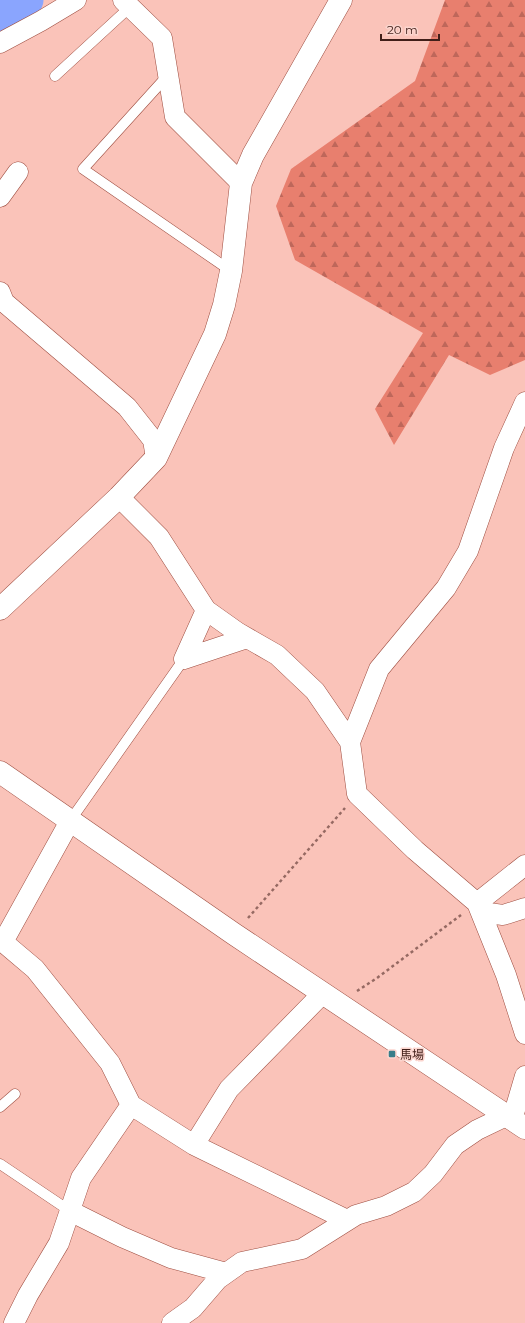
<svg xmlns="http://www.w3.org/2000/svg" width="525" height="1323" font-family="Montserrat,'Noto Sans JP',sans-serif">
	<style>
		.forest { fill: url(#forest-firs) }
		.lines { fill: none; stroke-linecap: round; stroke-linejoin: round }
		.river { stroke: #8aa5fe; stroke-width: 35 }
		.lane-casing { stroke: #9e4e41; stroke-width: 11 }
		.street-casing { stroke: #9e4e41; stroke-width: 21 }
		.secondary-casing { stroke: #9e4e41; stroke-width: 23 }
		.path { stroke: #956962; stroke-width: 2.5; stroke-dasharray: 3 3; stroke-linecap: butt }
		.lane { stroke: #fff; stroke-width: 10 }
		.street { stroke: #fff; stroke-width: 20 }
		.secondary { stroke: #fff; stroke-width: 22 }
		.poi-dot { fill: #387e8a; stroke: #fbd5ce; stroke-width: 1.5 }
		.labels { text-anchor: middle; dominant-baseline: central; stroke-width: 3; stroke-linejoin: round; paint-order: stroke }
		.poi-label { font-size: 12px; fill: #411f19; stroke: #fbd5ce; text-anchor: start }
	</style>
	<defs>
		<pattern id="forest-firs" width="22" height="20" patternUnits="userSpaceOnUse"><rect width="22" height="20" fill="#e87f6e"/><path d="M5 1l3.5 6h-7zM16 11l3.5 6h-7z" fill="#be675a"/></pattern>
	</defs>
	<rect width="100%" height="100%" fill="#fac3b9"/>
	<path class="forest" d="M445,0H525V360L490,375L449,355L394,445L375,409L423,333L295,260L276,206L291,169L415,81Z"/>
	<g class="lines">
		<path class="river" d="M0,16L26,0"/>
		<g class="lane-casing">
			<path id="lane" d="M169,74L83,169L231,271
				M55,76L130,7
				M70,821L184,659
				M0,1107L15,1094
				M0,1164L70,1211"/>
		</g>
		<g class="street-casing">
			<path id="street" d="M123,0L162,38L175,117L241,183
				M0,43L41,21L76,0
				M0,197L18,172
				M0,292L4,302L127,407L153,440L156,458
				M119,497L159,537L206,610L237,632L277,655L315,691L350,742L357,794L415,850L477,903L506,975L525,1034
				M184,659L247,638
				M184,659L206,610
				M350,742L379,669L446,588L468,551L504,448L525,402
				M477,903L525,865
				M481,912L503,915L525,908
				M131,1105L194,1145L229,1089L323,993
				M512,1120L525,1076
				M194,1145L347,1220
				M70,1211L122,1237L171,1258L226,1273
				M14,1323L28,1295L59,1243L81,1178L131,1105L110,1063L35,969L3,942L70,821
				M172,1323L193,1308L218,1279L242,1262L302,1249L356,1215L386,1206L414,1192L433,1174L455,1145L477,1130L506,1116"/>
		</g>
		<g class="secondary-casing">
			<path id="secondary" d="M0,609L119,497L156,458L215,334L224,305L231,271L241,183L253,155L341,0
				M0,772L234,934L525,1128"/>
		</g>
		<path class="path" d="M248,918L345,808
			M357,991L377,978L461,915"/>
		<use href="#lane" class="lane"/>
		<use href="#street" class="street"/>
		<use href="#secondary" class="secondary"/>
	</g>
	<rect class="poi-dot" x="388" y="1050" width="8" height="8" rx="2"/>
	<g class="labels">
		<g class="poi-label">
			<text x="400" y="1054">馬場</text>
		</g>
	</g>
	<path d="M381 34v6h58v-6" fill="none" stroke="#411f19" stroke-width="2"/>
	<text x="387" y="34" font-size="12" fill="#411f19" stroke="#fbd5ce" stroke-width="3" paint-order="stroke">20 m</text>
</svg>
